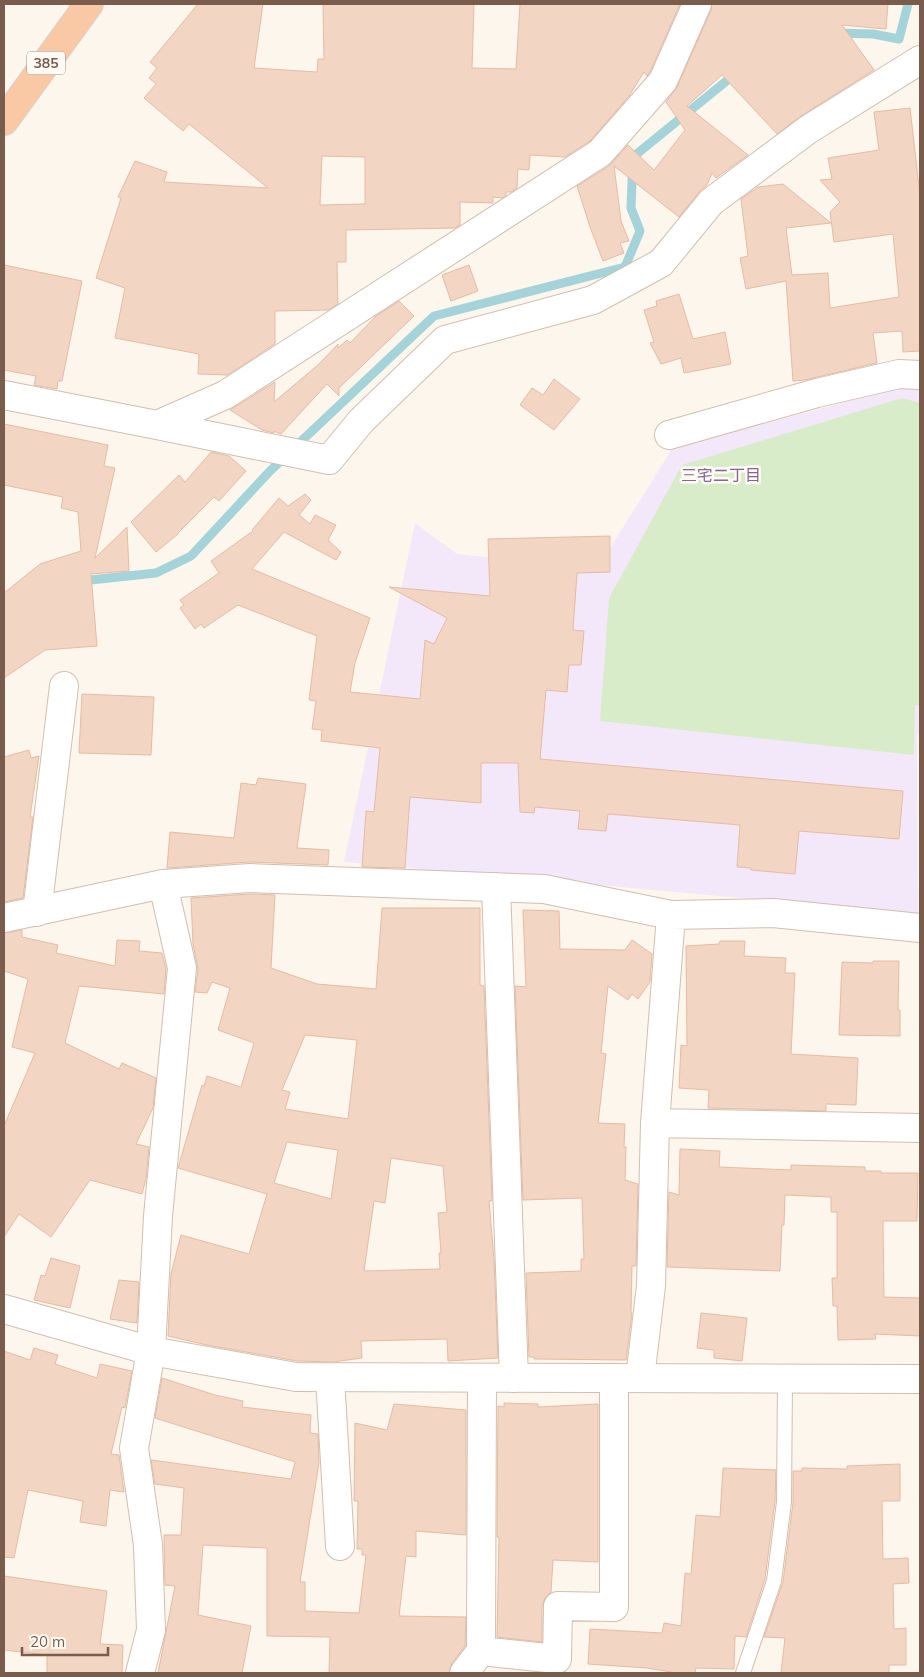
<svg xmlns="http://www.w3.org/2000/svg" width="924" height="1677" font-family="Mulish,'Noto Sans JP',sans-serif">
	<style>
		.education { fill: #f3e8fa }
		.green { fill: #d8ecc9 }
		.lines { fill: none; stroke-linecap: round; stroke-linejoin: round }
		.stream { stroke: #a5d3da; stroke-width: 9 }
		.building { fill: #f3d5c3; stroke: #e6bba3; fill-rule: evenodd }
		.service-casing { stroke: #d1beb0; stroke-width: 16 }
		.minor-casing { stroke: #d1beb0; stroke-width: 30 }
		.tertiary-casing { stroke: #d1beb0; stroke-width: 30 }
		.trunk-casing { stroke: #dad1cd; stroke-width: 30 }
		.service { stroke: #fff; stroke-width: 14 }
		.minor { stroke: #fff; stroke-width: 28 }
		.tertiary { stroke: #fff; stroke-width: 28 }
		.trunk { stroke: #f9c8a4; stroke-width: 28 }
		.labels { text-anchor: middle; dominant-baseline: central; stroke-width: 5; stroke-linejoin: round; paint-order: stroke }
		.shield { fill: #fffaf3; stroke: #a28b7f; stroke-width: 1 }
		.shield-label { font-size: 14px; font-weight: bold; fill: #7a5c4d }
		.neighbourhood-label { font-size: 16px; fill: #846695; stroke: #fffaf3 }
	</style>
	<rect width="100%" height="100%" fill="#fdf6ec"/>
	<path class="education" d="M908,385L920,386V734H917L918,914L344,862L415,523L457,554L597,569L672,449Z"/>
	<path class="green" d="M902,398L920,403V705H915L914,755L600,721L609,598L682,465Z"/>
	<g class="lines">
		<path class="stream" d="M837,33L873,34L899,39L908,4
			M295,447L434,316L625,267L640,231L631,208L633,157L735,74
			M81,581L156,573L191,556L270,471L286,456"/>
	</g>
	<path class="building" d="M198,4H263L254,68L317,72L318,59H324L323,4H474L472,68L516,69L520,4H680L650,72L647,76L644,72L629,96L590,141L565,157L530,155L529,170L518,169L517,188L511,192H506V195L502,198L493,197V203L460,202V225L455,228L346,230V262H337L338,304L328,310L275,311V344L228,375L198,374L199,354L115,338L125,288L96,278L121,198L118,197L135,161L167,172L164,182L268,188L189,124L183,131L144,98L156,84L149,78L157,68L150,62ZM322,156L365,157V204L320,205Z
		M712,4H888L886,29L842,25L874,70L801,116L777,134L722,75L687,106L748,155L716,178L712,173L707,185L699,192L679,217L614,166L621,221L629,241L620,243L624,253L603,261L590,227L577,186L609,166L628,145L654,170L685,130L666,102L677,87L711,10Z
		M910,108L920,195V351L903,352L902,331L873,333L877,363L805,380L793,381L786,281L746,289L740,258L748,256L741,199L758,187L783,184L831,223L786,228L792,275L828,273L830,308L899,297L893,234L834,242L830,212L840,202L820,180L832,179L828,158L879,150L874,112Z
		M4,265L82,281L62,381H58L57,389L34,385L36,376L4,370Z
		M469,265L478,291L451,301L442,275Z
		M679,294L693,339L725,332L731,364L684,373L681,358L661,364L650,343L654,342L644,310L657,306L656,301Z
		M399,301L414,316L339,388V396L327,384L281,434L274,431V433L262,430L230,410L275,382L274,402L319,364L338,344V348L347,340L350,343L376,316Z
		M554,379L580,399L554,430L520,405L532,388L543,395Z
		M4,424L108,445L104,466L115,468L95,558L127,527L129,571L91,574L97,646L45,650L4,678V593L40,564L81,551L78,512L61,508L63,497L4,485Z
		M211,452L229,456L246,471L219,501L214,497L178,533V534L156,552L131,522L179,475L185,482Z
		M305,494L311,500L299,515L310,524L315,515L336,525L328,540L341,552L336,560L284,532L252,569L370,618L355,663L350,692L420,699L425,640L434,644L447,618L389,587L490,596L488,539L610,536V572L577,573L573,630L584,631L581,665H569L567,692L546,690L540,759L903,791L899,839L799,831L795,874L751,870V868L737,867L740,825L608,814L606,831L578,829L580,811L535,807L534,813L520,812L518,763H481V803L410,797L405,868L362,867L366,811L374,812L380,748L321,741L322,730L312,729L316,701L309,700L317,636L238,605L204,628L201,624L195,629L180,608L184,605L180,600L219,573L211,561L253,531L252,530L279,498L288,506Z
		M82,694L154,697L151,755L79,753Z
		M29,750L31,758L39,756L30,817H33L23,898L4,902V757Z
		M258,778L306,784L297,848L329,850L328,865L249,862L167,868L170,832L234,838L241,783L256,785Z
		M250,894L275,895L271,968L317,984L376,989L382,908H480V985L484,986L492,1201H489L494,1259L498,1358L448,1361L447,1339L361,1341L362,1358L333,1362L297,1361L207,1345L168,1336L171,1274L181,1235L249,1254L267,1194L178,1168L202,1085L204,1086L207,1076L241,1087L254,1043L218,1030L230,988L212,982L207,993L195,992L198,969L193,944L191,898ZM305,1035L357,1040L348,1119L285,1109L290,1092L282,1090ZM287,1142L338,1150L331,1199L274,1183ZM391,1158L443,1166L447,1212L438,1213L441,1253H439L440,1269L364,1271L374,1201L385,1203Z
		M523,910L559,911L560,949L625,950L632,940L652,954L650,982L638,999L632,994L628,1000L608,986L601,1053L606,1054L598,1123L625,1124L624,1147H626L625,1180L638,1184L636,1266H632L631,1313H632L626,1360L534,1359V1357H529L526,1273L581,1271V1259H584L582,1198L523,1200L515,986L526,987Z
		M22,930V937L58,945L56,953L115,966L117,940L140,941L139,951L162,953L166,969L164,994L79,986L65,1043L119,1069L122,1063L156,1078L153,1108L136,1144L149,1147L146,1179L142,1194L90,1180L51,1237L19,1214L4,1237V1126L35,1053L12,1047L28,979L4,971V933Z
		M720,941H745L744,956L786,958L785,973H795L791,1054L858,1058L856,1105L826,1104V1111L708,1108L709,1090L679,1088L681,1045L687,1046L686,946L719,944Z
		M873,961H899L898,1010H900V1036L839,1035L842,962L873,963Z
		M680,1149L720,1151L719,1167L791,1170V1165L865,1167V1171H881V1173H918L917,1221H883L884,1297L920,1298V1336L875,1334L876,1339L838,1340L837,1306H833L832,1278H837V1212H831V1197L785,1195L784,1225H782L780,1271L667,1267L669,1192L679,1195Z
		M51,1258L80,1266L70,1308L34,1300L41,1275L45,1276Z
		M119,1280L139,1282L137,1323L110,1319Z
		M701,1313L747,1318L742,1361L714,1358V1350L697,1348Z
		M34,1348L58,1355L55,1364L97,1378L100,1364L132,1371L125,1408L122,1407L111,1454L119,1455L124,1492L110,1490L106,1526L80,1522L83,1501L28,1490L14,1558L4,1557V1351L30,1360Z
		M162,1378L215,1395L243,1401L242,1407L311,1415L310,1433L318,1434L319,1463L300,1582H305V1611L359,1613L366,1555H362V1549H357L358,1501H354L355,1423L387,1430L394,1404L466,1410V1535L416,1531V1557L406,1556L399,1616L466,1617L465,1646L452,1663L449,1673H329L330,1637L267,1636V1548L203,1545L198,1615L251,1626L242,1673H158L175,1586L165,1585L164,1535H181L184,1488L155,1484L151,1460L291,1479L295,1462L155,1418Z
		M504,1403L538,1404V1407L598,1404V1562L553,1560L551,1592L545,1598L542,1606V1642L497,1637L499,1537H497L498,1406L504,1407Z
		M900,1464V1501H882L883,1559L908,1558L909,1583L893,1584L894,1629L906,1628V1665H889V1673H781L785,1638L764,1637L783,1582L793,1503V1471H802V1468L847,1469V1466Z
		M723,1468L776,1470L775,1501L765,1579L746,1637L735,1636L734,1669L696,1668L695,1673H677L647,1668L588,1664L590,1629L662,1633L664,1623L681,1626L685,1573L691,1574L696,1515L720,1517Z
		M4,1576L107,1591L100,1644L123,1645L122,1673H47V1655L4,1650Z"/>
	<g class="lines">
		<g class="service-casing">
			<path id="service" d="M743,1673L774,1581L784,1502L785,1379"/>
		</g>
		<g class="minor-casing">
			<path id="minor" d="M4,395L157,425L225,395L600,153L663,81L697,4
				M157,425L329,460L361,421L445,340L593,300L661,263L711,202L809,129L920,60
				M669,435L817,393L899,374L920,375
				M496,887L514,1378
				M37,912L64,686
				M4,918L163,884L250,878L544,889L671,915
				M655,1123L920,1128
				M330,1378L340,1546
				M482,1378L481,1651L557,1659L558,1606L614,1607V1378
				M640,1378L651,1286L655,1123L671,915L773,913L920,928
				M140,1673L151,1630L148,1545L134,1448L151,1351L158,1216L182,968L163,884
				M464,1673L481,1651"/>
		</g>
		<g class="tertiary-casing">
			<path id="tertiary" d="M4,1309L151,1351L296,1377L920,1379"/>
		</g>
		<g class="trunk-casing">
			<path id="trunk" d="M4,121L89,4"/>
		</g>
		<use href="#service" class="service"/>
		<use href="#minor" class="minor"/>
		<use href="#tertiary" class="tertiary"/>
		<use href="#trunk" class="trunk"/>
	</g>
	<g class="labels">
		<rect class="shield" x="27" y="51.5" width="38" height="23" rx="4"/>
		<g class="shield-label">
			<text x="46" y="63">385</text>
		</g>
		<g class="neighbourhood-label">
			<text x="721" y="475">三宅二丁目</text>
		</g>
	</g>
	<rect width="924" height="1677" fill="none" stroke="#7a5c4d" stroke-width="10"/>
	<path d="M22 1647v8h86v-8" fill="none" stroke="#7a5c4d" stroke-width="2.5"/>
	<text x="30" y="1647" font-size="15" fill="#7a5c4d" stroke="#fffaf3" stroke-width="4" paint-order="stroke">20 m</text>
</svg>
